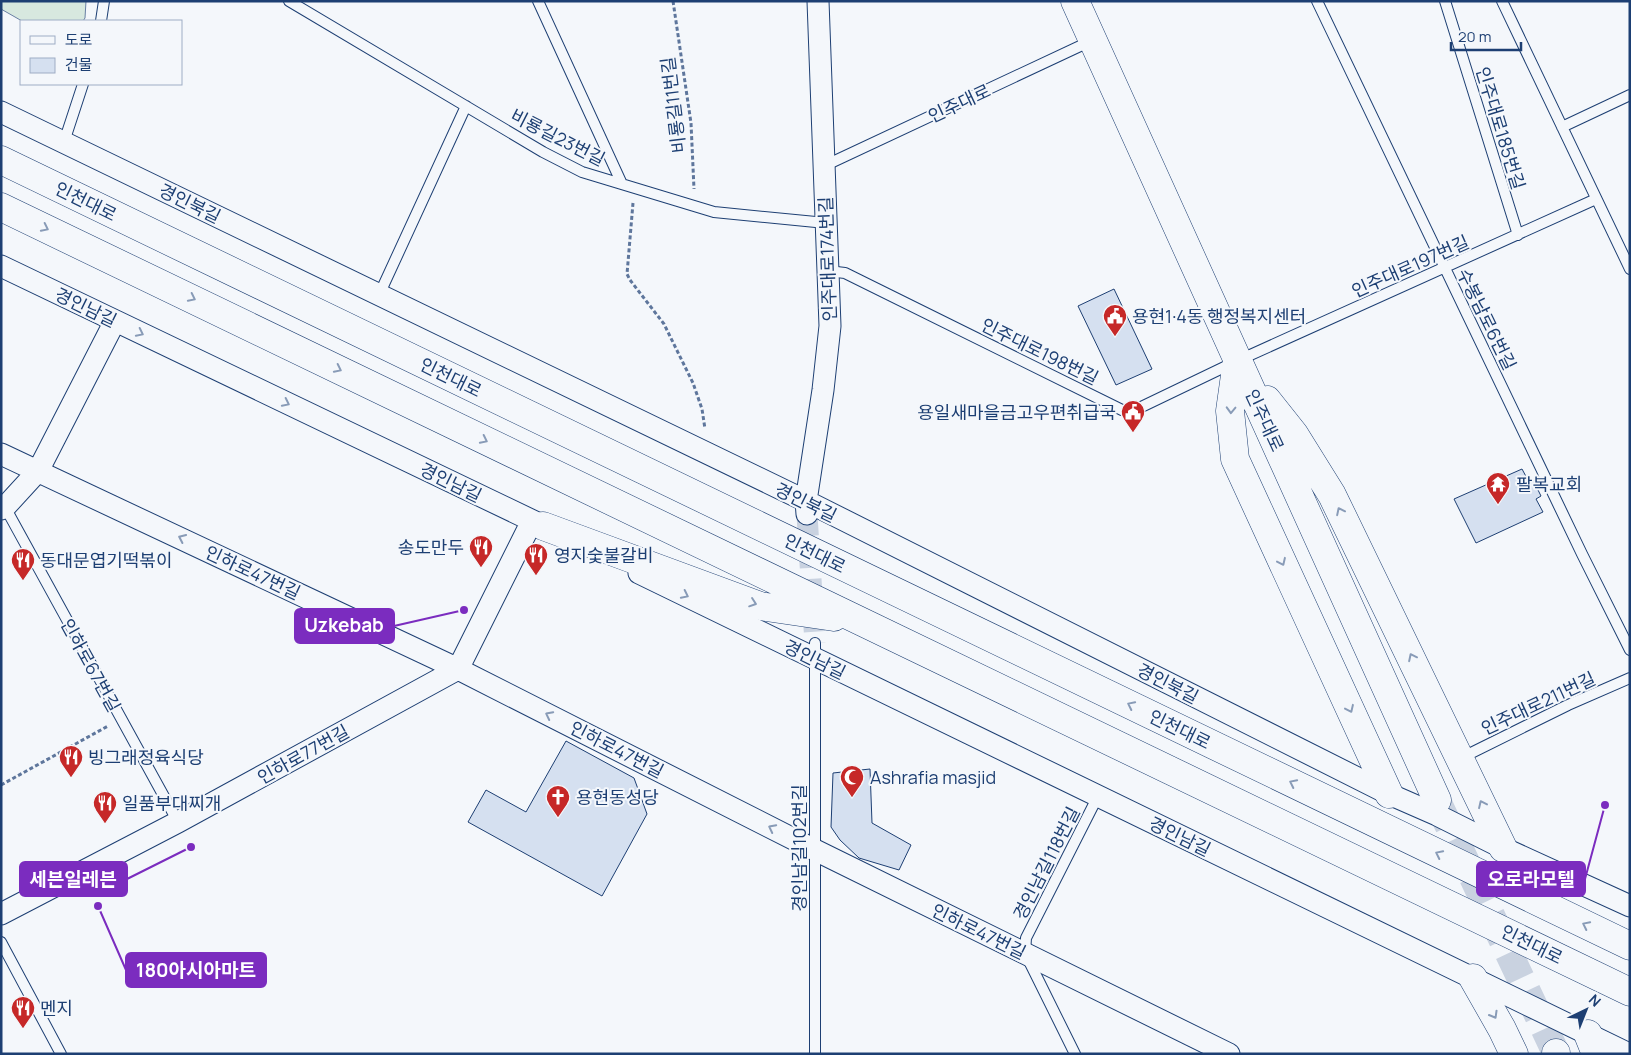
<svg xmlns="http://www.w3.org/2000/svg" width="1631" height="1055" font-family="Manrope,'Noto Sans KR',sans-serif">
	<style>
		.green { fill: #d7e8df; stroke: #687fa3 }
		.building { fill: #d5e0f0; stroke: #1d3f73 }
		.lines { fill: none; stroke-linecap: round; stroke-linejoin: round }
		.street-tunnel { stroke: #c9d2e0; stroke-width: 21; stroke-dasharray: 21 11; stroke-linecap: butt }
		.secondary-tunnel { stroke: #c9d2e0; stroke-width: 28; stroke-dasharray: 28 14; stroke-linecap: butt }
		.lane-casing { stroke: #1d3f73; stroke-width: 12 }
		.street-casing { stroke: #1d3f73; stroke-width: 23 }
		.secondary-casing { stroke: #1d3f73; stroke-width: 29 }
		.highway-casing { stroke: #1d3f73; stroke-width: 29 }
		.path { stroke: #5e769c; stroke-width: 3; stroke-dasharray: 4 2.5; stroke-linecap: butt }
		.lane { stroke: #f4f7fb; stroke-width: 10 }
		.street { stroke: #f4f7fb; stroke-width: 21 }
		.secondary { stroke: #f4f7fb; stroke-width: 28 }
		.highway { stroke: #f4f7fb; stroke-width: 28 }
		.oneway { stroke: #889bb7 }
		.labels { text-anchor: middle; dominant-baseline: central; stroke-width: 4; stroke-linejoin: round; paint-order: stroke }
		.street-label { font-size: 18px; fill: #1d3f73; stroke: #f4f7fb }
		.poi-label { font-size: 18px; fill: #1d3f73; stroke: #f4f7fb; text-anchor: start }
		.leader { fill: none; stroke: #7b2cbf; stroke-width: 2 }
		.callout-dot { fill: #7b2cbf; stroke: #f4f7fb; stroke-width: 2 }
		.callout { fill: #7b2cbf; stroke: #7b2cbf; stroke-width: 2 }
		.callout-label { font-size: 19px; text-anchor: middle; font-weight: bold; fill: #fff }
	</style>
	<rect width="100%" height="100%" fill="#f4f7fb"/>
	<path class="green" d="M1,1H86L85,18L83,21H22L1,9Z"/>
	<path class="building" d="M1114,289L1152,369L1116,385L1078,306Z
		M1522,469L1529,482L1533,480L1541,496L1536,499L1543,512L1476,543L1454,499Z
		M566,741L634,778L647,814L602,896L468,822L486,790L526,812Z
		M870,769L872,823L911,845L899,870L859,858L840,840L831,827L833,773Z"/>
	<g class="lines">
		<path class="street-tunnel" d="M807,515L815,643"/>
		<path class="secondary-tunnel" d="M1437,801L1556,1053"/>
		<g class="lane-casing">
			<path id="lane" d="M289,1L543,152L582,172L714,212L826,223
				M538,1L622,184
				M1317,1L1582,554L1630,650
				M1445,1L1518,235
				M1502,1L1630,269
				M101,21L104,1
				M1562,127L1630,95
				M64,142L83,84
				M824,166L1093,40
				M828,271L845,273L1122,410H1135L1237,361L1596,199
				M379,295L466,106
				M5,507L178,822
				M1461,758L1568,705L1630,678
				M1,942L61,1054
				M815,1054V643
				M1075,1054L1025,953L1026,938L1098,796"/>
		</g>
		<g class="street-casing">
			<path id="street" d="M1,112L806,501L1389,794L1437,815L1503,848L1630,906
				M1,266L556,532
				M1,454L458,669L815,850L1229,1054
				M1,509L5,507L38,471L115,321
				M807,514L806,501L823,390L830,326L818,1
				M639,573L1629,1054
				M1,914L178,822L458,669L532,521"/>
		</g>
		<g class="secondary-casing">
			<path id="secondary" d="M1075,1L1437,800
				M1237,361L1230,411L1235,459L1389,794
				M1267,400L1294,434L1332,495L1503,848
				M1473,978L1502,1029L1514,1054
				M1588,1034L1596,1054
				M1556,1053V1054"/>
		</g>
		<g class="highway-casing">
			<path id="highway" d="M1,160L1630,946
				M1,207L1630,992
				M543,526L760,606L834,617"/>
		</g>
		<path class="path" d="M673,1L691,123L694,189
			M633,203L627,274L630,280L664,324L693,383L702,409L705,429
			M1,785L108,726"/>
		<use href="#lane" class="lane"/>
		<use href="#street" class="street"/>
		<use href="#secondary" class="secondary"/>
		<use href="#highway" class="highway"/>
	</g>
	<defs><path id="oneway-chevron" d="M-2-3.5L2.5 0L-2 3.5" fill="none" stroke-width="1.6" stroke-linecap="round" stroke-linejoin="round" transform="scale(1.25)"/></defs>
	<g class="oneway">
		<use href="#oneway-chevron" transform="translate(45 228) rotate(26)"/>
		<use href="#oneway-chevron" transform="translate(192 298) rotate(26)"/>
		<use href="#oneway-chevron" transform="translate(140 333) rotate(26)"/>
		<use href="#oneway-chevron" transform="translate(338 369) rotate(26)"/>
		<use href="#oneway-chevron" transform="translate(286 403) rotate(26)"/>
		<use href="#oneway-chevron" transform="translate(1231 410) rotate(92)"/>
		<use href="#oneway-chevron" transform="translate(484 440) rotate(26)"/>
		<use href="#oneway-chevron" transform="translate(1340 511) rotate(-116)"/>
		<use href="#oneway-chevron" transform="translate(182 538) rotate(-155)"/>
		<use href="#oneway-chevron" transform="translate(1282 562) rotate(65)"/>
		<use href="#oneway-chevron" transform="translate(685 595) rotate(26)"/>
		<use href="#oneway-chevron" transform="translate(753 603) rotate(19)"/>
		<use href="#oneway-chevron" transform="translate(1412 657) rotate(-116)"/>
		<use href="#oneway-chevron" transform="translate(1131 705) rotate(-154)"/>
		<use href="#oneway-chevron" transform="translate(1350 709) rotate(65)"/>
		<use href="#oneway-chevron" transform="translate(549 715) rotate(-153)"/>
		<use href="#oneway-chevron" transform="translate(1293 783) rotate(-154)"/>
		<use href="#oneway-chevron" transform="translate(1482 804) rotate(-115)"/>
		<use href="#oneway-chevron" transform="translate(772 828) rotate(-153)"/>
		<use href="#oneway-chevron" transform="translate(1439 854) rotate(-154)"/>
		<use href="#oneway-chevron" transform="translate(1586 925) rotate(-154)"/>
		<use href="#oneway-chevron" transform="translate(1494 1015) rotate(60)"/>
	</g>
	<defs>
		<g id="civic-pin" transform="scale(1.25)"><path d="M0 17L-7.5 6A9.5 9.5 0 1 1 7.5 6Z" fill="#c62828" stroke="#f4f7fb"/><path d="M-.6-6.5H3V-4.5H.6V-3L4-1V1h2V6H-6V1h2V-1L-.6-3ZM-1.2 2.5V6h2.4V2.5Z" fill="#fff"/></g>
		<g id="temple-pin" transform="scale(1.25)"><path d="M0 17L-7.5 6A9.5 9.5 0 1 1 7.5 6Z" fill="#c62828" stroke="#f4f7fb"/><path d="M0-6L5-2H3V0L6.5 2.5H4V6H1.5V3h-3V6H-4V2.5H-6.5L-3 0V-2H-5Z" fill="#fff"/></g>
		<g id="restaurant-pin" transform="scale(1.25)"><path d="M0 17L-7.5 6A9.5 9.5 0 1 1 7.5 6Z" fill="#c62828" stroke="#f4f7fb"/><path d="M-5-6h1v4h1v-4h1v4h1v-4h1v5L-1.5 .5V6h-2V.5L-5-1ZM5-6V6H3V1.5H1.5Q1.5-4 5-6Z" fill="#fff"/></g>
		<g id="mosque-pin" transform="scale(1.25)"><path d="M0 17L-7.5 6A9.5 9.5 0 1 1 7.5 6Z" fill="#c62828" stroke="#f4f7fb"/><path d="M3.5-4.9A6 6 0 1 0 3.5 4.9A5 5 0 1 1 3.5-4.9Z" fill="#fff"/></g>
		<g id="church-pin" transform="scale(1.25)"><path d="M0 17L-7.5 6A9.5 9.5 0 1 1 7.5 6Z" fill="#c62828" stroke="#f4f7fb"/><path d="M-1.2-6h2.4v3.5h3.3v2.4h-3.3V6h-2.4V-.1h-3.3v-2.4h3.3Z" fill="#fff"/></g>
	</defs>
	<g fill-rule="evenodd">
		<use href="#civic-pin" x="1115" y="316"/>
		<use href="#civic-pin" x="1133" y="412"/>
		<use href="#temple-pin" x="1498" y="484"/>
		<use href="#restaurant-pin" x="481" y="547"/>
		<use href="#restaurant-pin" x="536" y="555"/>
		<use href="#restaurant-pin" x="23" y="560"/>
		<use href="#restaurant-pin" x="71" y="757"/>
		<use href="#mosque-pin" x="852" y="777"/>
		<use href="#church-pin" x="558" y="797"/>
		<use href="#restaurant-pin" x="105" y="803"/>
		<use href="#restaurant-pin" x="23" y="1008"/>
	</g>
	<g class="labels">
		<g class="street-label">
			<text transform="translate(959 103) rotate(-25)">인주대로</text>
			<text transform="translate(673 105) rotate(-97)">비룡길11번길</text>
			<text transform="translate(1501 128) rotate(73)">인주대로185번길</text>
			<text transform="translate(558 137) rotate(27)">비룡길23번길</text>
			<text transform="translate(86 201) rotate(26)">인천대로</text>
			<text transform="translate(190 203) rotate(26)">경인북길</text>
			<text transform="translate(827 259) rotate(-92)">인주대로174번길</text>
			<text transform="translate(1410 266) rotate(-24)">인주대로197번길</text>
			<text transform="translate(86 307) rotate(26)">경인남길</text>
			<text transform="translate(1487 319) rotate(64)">수봉남로6번길</text>
			<text transform="translate(1040 351) rotate(26)">인주대로198번길</text>
			<text transform="translate(451 377) rotate(26)">인천대로</text>
			<text transform="translate(1265 420) rotate(65)">인주대로</text>
			<text transform="translate(451 482) rotate(26)">경인남길</text>
			<text transform="translate(806 502) rotate(26)">경인북길</text>
			<text transform="translate(815 553) rotate(26)">인천대로</text>
			<text transform="translate(253 572) rotate(25)">인하로47번길</text>
			<text transform="translate(815 659) rotate(26)">경인남길</text>
			<text transform="translate(91 665) rotate(61)">인하로67번길</text>
			<text transform="translate(1168 683) rotate(27)">경인북길</text>
			<text transform="translate(1538 703) rotate(-25)">인주대로211번길</text>
			<text transform="translate(1180 729) rotate(26)">인천대로</text>
			<text transform="translate(617 749) rotate(27)">인하로47번길</text>
			<text transform="translate(303 754) rotate(-29)">인하로77번길</text>
			<text transform="translate(1180 836) rotate(26)">경인남길</text>
			<text transform="translate(799 848) rotate(-90)">경인남길102번길</text>
			<text transform="translate(1046 863) rotate(-63)">경인남길118번길</text>
			<text transform="translate(979 931) rotate(26)">인하로47번길</text>
			<text transform="translate(1532 944) rotate(26)">인천대로</text>
		</g>
		<g class="poi-label">
			<text x="1132" y="316">용현1·4동 행정복지센터</text>
			<text x="1116" y="412" text-anchor="end">용일새마을금고우편취급국</text>
			<text x="1516" y="484">팔복교회</text>
			<text x="464" y="547" text-anchor="end">송도만두</text>
			<text x="554" y="555">영지숯불갈비</text>
			<text x="40" y="560">동대문엽기떡볶이</text>
			<text x="88" y="757">빙그래정육식당</text>
			<text x="870" y="777">Ashrafia masjid</text>
			<text x="576" y="797">용현동성당</text>
			<text x="122" y="803">일품부대찌개</text>
			<text x="40" y="1008">멘지</text>
		</g>
	</g>
	<path class="leader" d="M464 610L394 626M1605 805L1585 879M191 847L127 879M98 906L126 970"/>
	<g class="callout-dot">
		<circle cx="464" cy="610" r="5"/>
		<circle cx="1605" cy="805" r="5"/>
		<circle cx="191" cy="847" r="5"/>
		<circle cx="98" cy="906" r="5"/>
	</g>
	<g class="callout">
		<rect x="295" y="609" width="99" height="34" rx="5"/>
		<rect x="1477" y="862" width="108" height="34" rx="5"/>
		<rect x="20" y="862" width="107" height="34" rx="5"/>
		<rect x="126" y="953" width="140" height="34" rx="5"/>
	</g>
	<g class="callout-label">
		<text x="344" y="632">Uzkebab</text>
		<text x="1531" y="886">오로라모텔</text>
		<text x="73" y="886">세븐일레븐</text>
		<text x="196" y="977">180아시아마트</text>
	</g>
	<rect width="1631" height="1055" fill="none" stroke="#1d3f73" stroke-width="5"/>
	<rect x="20" y="20" width="162" height="65" fill="#f4f7fb" stroke="#9eadc5"/>
	<rect x="30" y="36" width="25" height="8" fill="#f4f7fb" stroke="#9eadc5"/>
	<text x="65" y="45" font-size="15" fill="#1d3f73">도로</text>
	<rect x="30" y="58" width="25" height="15" fill="#d5e0f0" stroke="#9eadc5"/>
	<text x="65" y="70" font-size="15" fill="#1d3f73">건물</text>
	<g transform="translate(1586 1010) rotate(43)" stroke="#f4f7fb" stroke-width="4" paint-order="stroke">
	<path d="M0-4L9 19L0 12L-9 19Z" fill="#1d3f73"/>
	<text y="-8" font-size="14" font-weight="bold" text-anchor="middle" fill="#1d3f73">N</text>
	</g>
	<path d="M1451 42v8h70v-8" fill="none" stroke="#1d3f73" stroke-width="2.5"/>
	<text x="1458" y="42" font-size="15" fill="#1d3f73" stroke="#f4f7fb" stroke-width="4" paint-order="stroke">20 m</text>
</svg>
